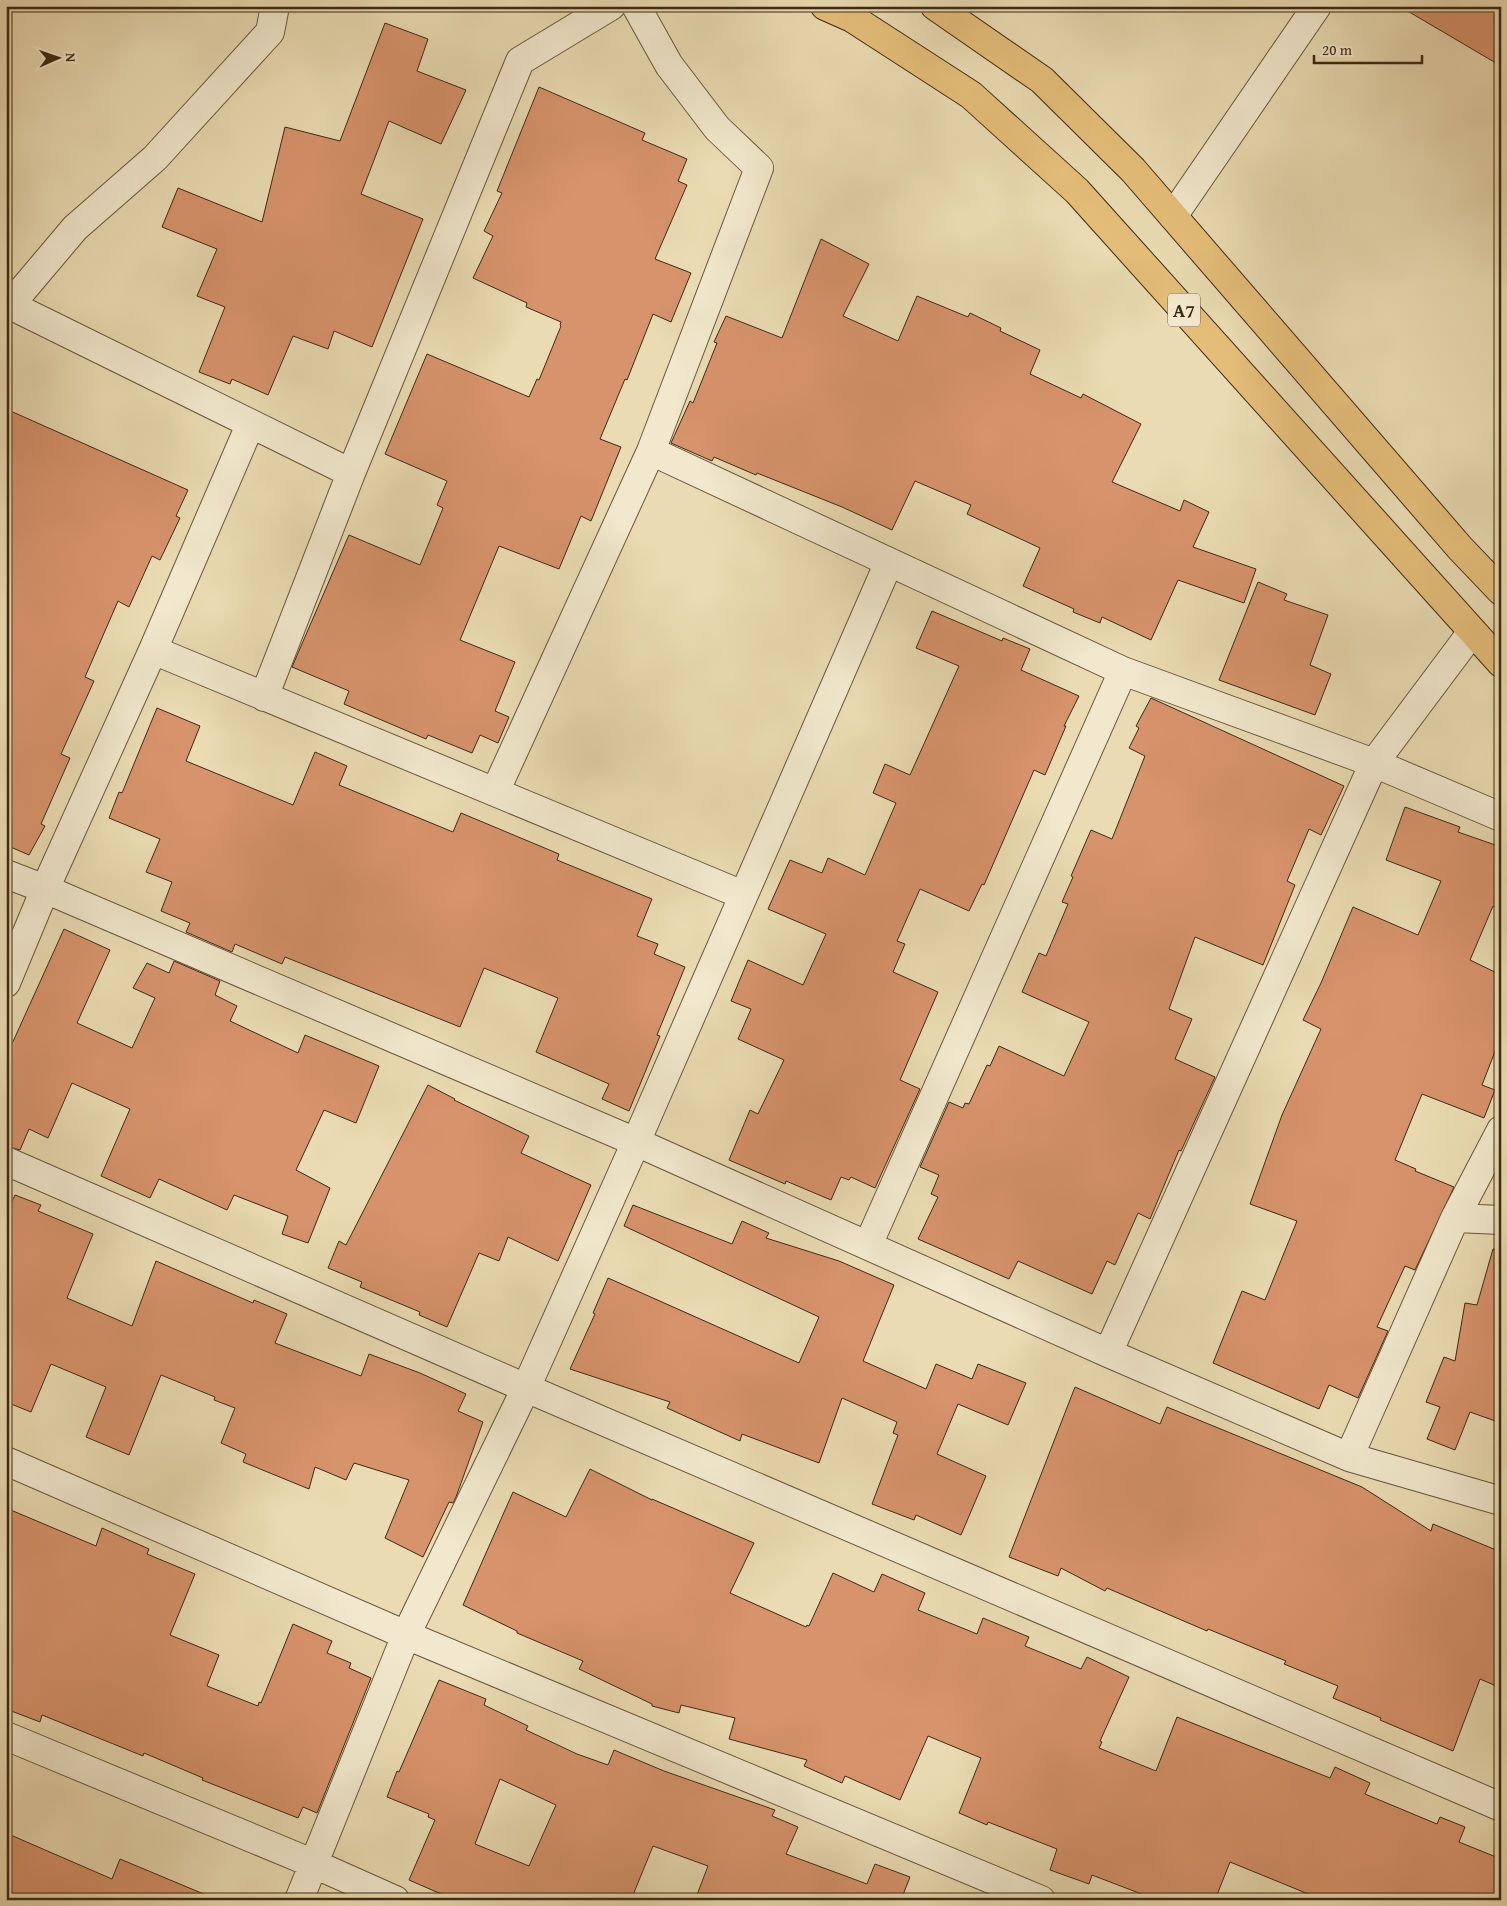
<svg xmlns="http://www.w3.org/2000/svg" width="1507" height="1906" font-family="'Gentium Book Plus',serif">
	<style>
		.building { fill: #d7936b; stroke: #3c2a14; fill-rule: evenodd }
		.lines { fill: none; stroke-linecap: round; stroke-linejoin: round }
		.minor-casing { stroke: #68563c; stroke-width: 30 }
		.trunk-casing { stroke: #3c2a14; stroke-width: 30 }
		.minor { stroke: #f1e8cd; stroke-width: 28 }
		.trunk { stroke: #e5be79; stroke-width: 28 }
		.labels { text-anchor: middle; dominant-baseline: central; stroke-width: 4.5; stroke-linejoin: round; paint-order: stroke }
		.shield { fill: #f1e8cd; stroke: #72634c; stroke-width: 1 }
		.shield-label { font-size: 19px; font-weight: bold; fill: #3c2a14 }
	</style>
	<rect width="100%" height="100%" fill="#eadbb2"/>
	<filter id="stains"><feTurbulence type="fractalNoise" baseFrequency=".004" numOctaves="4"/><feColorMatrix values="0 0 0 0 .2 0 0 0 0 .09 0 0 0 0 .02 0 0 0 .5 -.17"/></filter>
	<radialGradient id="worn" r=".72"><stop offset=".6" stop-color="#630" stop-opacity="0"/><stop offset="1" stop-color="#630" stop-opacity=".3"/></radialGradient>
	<path class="building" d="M1399,6H1501V66Z
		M385,23L428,39L417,71L466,90L441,144L389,121L361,194L423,219L372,347L334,331L328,349L293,336L268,395L232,379L230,384L199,372L225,307L197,296L217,249L162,227L178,188L262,222L285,127L340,141Z
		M539,87L645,133L642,140L687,159L678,181L687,185L655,259L691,273L671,322L653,314L627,380L625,379L600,439L621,447L591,521L581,516L559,569L499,546L460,640L515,662L495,711L509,717L498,743L480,735L472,753L428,735L426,739L344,704L349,691L292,667L349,535L420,565L443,508L437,505L447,481L385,454L427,354L529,397L537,379L539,380L561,326L560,325L561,322L526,307L527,303L473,278L493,236L484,231L502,193L497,191Z
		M821,239L869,264L843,316L898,341L917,296L968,317L970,313L1001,328L1000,331L1040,350L1030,374L1081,398L1083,394L1141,424L1112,482L1180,511L1184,500L1209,512L1193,547L1256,569L1244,603L1178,580L1151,640L1102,617L1100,623L1073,612L1074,609L1023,586L1040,548L967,514L971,505L915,481L892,530L842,507L757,473L756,475L714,457L712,461L671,443L690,401L693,403L717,343L714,342L726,316L782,338Z
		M6,409L188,490L176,516L180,518L160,560L152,556L129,607L118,601L85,677L94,681L61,754L70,758L41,824L45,826L29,855L6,845Z
		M1258,582L1287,594L1284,600L1328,615L1310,665L1331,674L1315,715L1219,680Z
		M932,611L1002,641L1003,638L1030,649L1021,670L1079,696L1064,726H1066L1045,775L1034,770L984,885L982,884L969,911L920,889L897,941L905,944L893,972L938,992L900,1080L920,1089L875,1188L851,1177L849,1180L841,1177L831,1200L786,1181L785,1184L729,1160L750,1110L758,1114L784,1060L738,1039L751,1009L731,1001L748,960L803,985L826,934L768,909L790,860L822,873L828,858L865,875L896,803L873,793L885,764L910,775L959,666L916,648Z
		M1151,698L1344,786L1321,835L1309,829L1287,881L1295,885L1263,965L1195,937L1169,1009L1192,1019L1175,1059L1215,1077L1181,1151L1179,1150L1150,1219L1138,1213L1115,1265L1107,1261L1092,1294L1018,1261L1009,1279L918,1239L938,1197L931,1194L939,1175L920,1167L949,1102L963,1108L965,1103L969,1104L987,1065L990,1066L999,1046L1064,1076L1089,1022L1022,992L1039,953L1046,956L1068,904L1062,902L1073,877L1071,876L1091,830L1112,839L1145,756L1129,748L1139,728L1136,726Z
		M157,708L200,726L186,761L293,805L315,752L347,766L339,785L453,832L461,813L559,854L557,860L652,899L637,936L658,944L654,954L685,967L657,1035L660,1036L629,1111L602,1099L609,1084L536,1052L558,998L484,968L460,1027L285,957L282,964L235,944L232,952L186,932L190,923L161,911L172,882L146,872L160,839L109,818L119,792L122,793Z
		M1405,807L1460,827L1458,832L1501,847V909L1493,906L1470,960L1501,975V1036L1482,1085L1495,1090L1484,1118L1422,1094L1395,1160L1416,1169L1415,1171L1454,1187L1415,1270L1405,1266L1377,1327L1388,1331L1358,1398L1329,1385L1319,1409L1213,1363L1242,1291L1265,1300L1297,1221L1250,1204L1282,1115L1321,1029L1303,1020L1321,983L1353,907L1418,935L1441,881L1386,860Z
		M64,929L110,950L77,1023L132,1048L155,998L133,988L147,963L169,973L174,961L220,981L215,995L237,1006L230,1021L298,1053L305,1035L379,1066L356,1123L324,1110L296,1170L330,1188L308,1243L282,1234L288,1216L234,1195L227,1210L159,1179L150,1198L101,1176L130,1109L72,1083L48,1138L29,1129L20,1150L6,1146V1057Z
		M428,1085L455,1099L454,1100L529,1136L521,1153L591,1185L558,1261L508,1237L499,1261L479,1253L447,1327L419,1315L420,1312L360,1287L362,1282L328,1268L339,1241L346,1245Z
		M15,1195L41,1205L38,1211L93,1234L67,1298L132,1326L156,1261L253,1303L254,1300L287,1314L275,1343L361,1376L369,1354L420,1373L466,1394L458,1411L483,1422L456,1497L453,1503L449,1502L423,1557L385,1538L409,1480L354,1463L346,1480L315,1467L309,1489L243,1462L246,1454L221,1443L235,1408L214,1400L215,1397L161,1375L129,1455L86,1437L106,1387L51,1364L31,1412L6,1402V1214Z
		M633,1205L732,1244L742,1221L769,1233L766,1238L839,1261L894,1285L863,1361L926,1389L936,1364L972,1379L978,1364L1026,1383L1008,1425L958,1404L937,1454L986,1476L961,1535L916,1515L914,1520L872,1504L898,1435L893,1433L897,1422L842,1398L819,1463L742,1434L740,1441L667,1408L670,1402L570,1369L595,1314L593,1313L608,1278L799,1363L819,1317L624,1226Z
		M1493,1249L1501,1250V1423L1470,1412L1455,1450L1427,1439L1440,1407L1426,1402L1444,1357L1455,1361L1465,1303L1477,1305Z
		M1075,1387L1160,1424L1167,1407L1362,1487L1431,1531L1433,1524L1501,1552V1688L1480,1679L1453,1751L1380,1720L1381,1718L1333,1698L1338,1686L1284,1664L1286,1661L1208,1629L1207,1631L1107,1588L1105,1591L1061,1568L1058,1576L1009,1557Z
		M590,1469L652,1500V1499L754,1543L730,1593L806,1627L807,1625L809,1626L833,1573L874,1592L882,1574L925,1593L918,1610L977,1634L983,1618L1029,1637L1025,1646L1081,1669L1087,1657L1129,1677L1100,1741L1102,1742L1099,1748L1156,1771L1177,1717L1330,1778L1335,1767L1370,1783L1365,1794L1437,1824L1440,1817L1465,1827L1459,1842L1501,1859V1900H1323L1230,1862L1215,1900H1157L1092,1875L1089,1884L1050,1870L1057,1849L988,1822L987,1825L959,1813L981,1758L928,1736L900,1800L845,1776L842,1783L804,1766L807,1760L729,1739L735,1718L681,1705L679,1713L652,1706V1704L579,1669L583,1661L517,1633V1631L463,1605L513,1492L566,1517Z
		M6,1508L96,1546L102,1528L149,1549L147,1554L195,1574L170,1635L219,1655L207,1686L258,1706L259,1702L261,1703L293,1624L332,1641L327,1653L351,1663L349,1668L371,1678L317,1813L303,1807L298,1818L202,1780L203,1778L144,1753L143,1756L42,1715L40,1722L6,1709Z
		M439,1680L486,1699L484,1705L528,1726L526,1730L577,1754L608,1765L614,1750L664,1771L775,1810L772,1816L798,1827L786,1854L867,1884L875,1864L910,1877L901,1900H695L708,1866L653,1846L631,1900H455L409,1880L435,1820L428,1817L429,1814L387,1797L397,1771L399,1772ZM500,1779L556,1805L529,1866L475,1844Z
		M6,1833L112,1879L120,1859L218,1900H6Z"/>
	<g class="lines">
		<g class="minor-casing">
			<path id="minor" d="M275,6L270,32L155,158L75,228L10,305L351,473
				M636,6L669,65L717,128L759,168L651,451L1123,671L1374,763L1501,817
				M1173,216L1317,6
				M153,650L743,895
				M264,697L351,473L520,61L611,6
				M495,792L651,451
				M6,874L45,889L636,1142L1108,1353L1349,1457L1501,1501
				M6,983L45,889L153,650L250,425
				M6,1161L526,1388L1501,1807
				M1455,1218L1501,1220
				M868,1245L1123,671
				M1108,1353L1374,763L1472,632
				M1349,1457L1455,1218L1501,1130
				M6,1461L406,1635L1041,1900
				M6,1736L312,1863L395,1900
				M299,1900L406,1635L526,1388L636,1142L889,562"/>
		</g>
		<g class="trunk-casing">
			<path id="trunk" d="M825,6L852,18L971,95L1077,191L1501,663
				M935,6L1042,80L1133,170L1460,548L1501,591"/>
		</g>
		<use href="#minor" class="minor"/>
		<use href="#trunk" class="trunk"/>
	</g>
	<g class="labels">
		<rect class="shield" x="1168" y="293.5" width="32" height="33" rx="4"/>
		<g class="shield-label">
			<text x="1184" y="310">A7</text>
		</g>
	</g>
	<rect width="1507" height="1906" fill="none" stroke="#eadbb2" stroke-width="25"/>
	<rect x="8" y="8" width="1492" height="1891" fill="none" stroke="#3c2a14" stroke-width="2.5"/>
	<rect x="12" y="12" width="1482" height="1881" fill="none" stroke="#3c2a14"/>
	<g transform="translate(58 58) rotate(88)" stroke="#f1e8cd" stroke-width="4" paint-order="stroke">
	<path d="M0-4L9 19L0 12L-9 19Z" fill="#3c2a14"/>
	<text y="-8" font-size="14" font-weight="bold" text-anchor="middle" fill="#3c2a14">N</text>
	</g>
	<path d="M1314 55v8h108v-8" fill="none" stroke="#3c2a14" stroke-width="2.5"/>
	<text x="1322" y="55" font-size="15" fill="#3c2a14" stroke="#f1e8cd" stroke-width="4" paint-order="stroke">20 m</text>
	<rect width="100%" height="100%" filter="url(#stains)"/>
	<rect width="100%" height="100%" fill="url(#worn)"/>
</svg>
